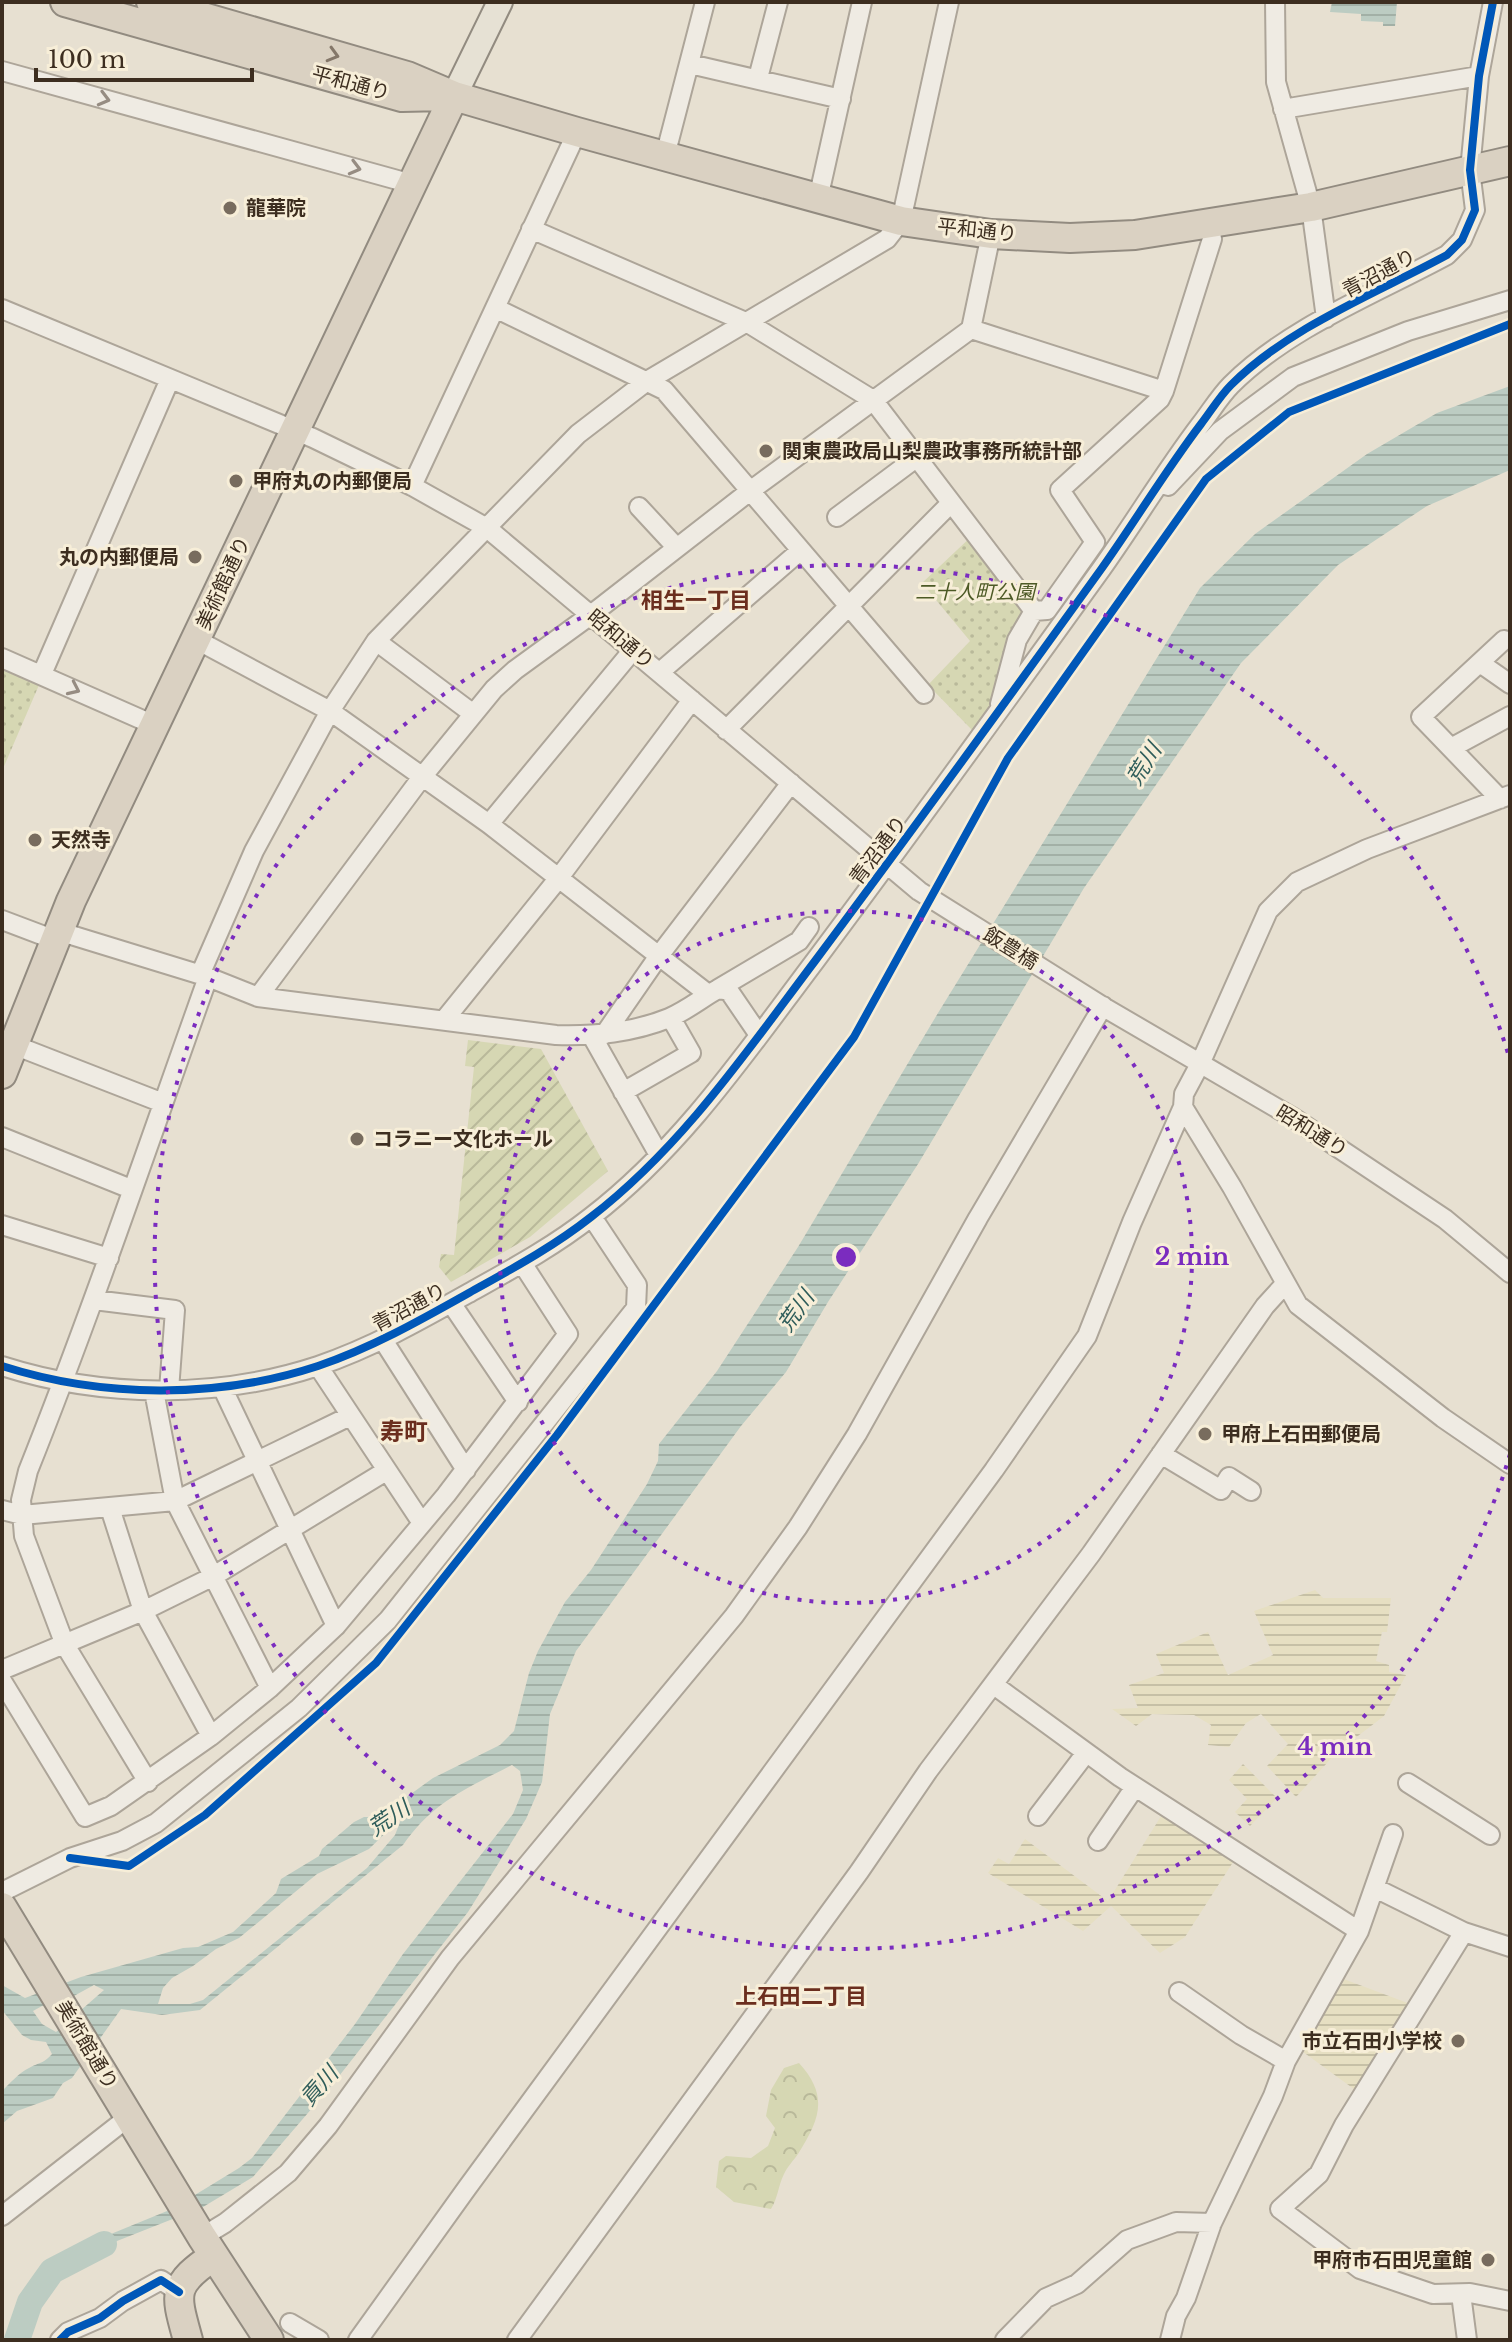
<svg xmlns="http://www.w3.org/2000/svg" width="1512" height="2342" font-family="'Libre Baskerville','Noto Sans JP',serif">
	<style>
		.farmland { fill: url(#farmland-rules) }
		.forest { fill: url(#forest-crowns) }
		.park { fill: url(#park-dots) }
		.garden { fill: url(#garden-furrows) }
		.water { fill: url(#water-rules); fill-rule: evenodd }
		.lines { fill: none; stroke-linecap: round; stroke-linejoin: round }
		.river { stroke: #bcccc2; stroke-width: 26 }
		.minor-casing { stroke: #ada599; stroke-width: 22 }
		.major-casing { stroke: #928b80; stroke-width: 28 }
		.highway-casing { stroke: #928b80; stroke-width: 32 }
		.minor { stroke: #efebe3; stroke-width: 18 }
		.major { stroke: #e6e1d4; stroke-width: 24 }
		.highway { stroke: #dad1c2; stroke-width: 28 }
		.cycleway-casing { stroke: #f7eed8; stroke-width: 13 }
		.cycleway { stroke: #0057b8; stroke-width: 8 }
		.oneway { stroke: #847769 }
		.oneway2 { stroke: #968c82 }
		.ring { fill: none; stroke: #7b2cbf; stroke-width: 4; stroke-dasharray: 4 8 }
		.poi-dot { fill: #786c5e; stroke: #f7eed8; stroke-width: 3 }
		.labels { text-anchor: middle; dominant-baseline: central; stroke-width: 6; stroke-linejoin: round; paint-order: stroke }
		.street-label { font-size: 20px; fill: #3d2e20; stroke: #f7eed8 }
		.poi-label { font-size: 20px; font-weight: bold; fill: #3d2e20; stroke: #f7eed8; text-anchor: start }
		.park-label { font-size: 20px; font-style: italic; fill: #4d5a26; stroke: #f7eed8 }
		.neighbourhood-label { font-size: 22px; font-weight: bold; fill: #6b2e1e; stroke: #f7eed8 }
		.water-label { font-size: 22px; font-style: italic; fill: #2f5d5a; stroke: #f7eed8 }
		.quarter-label { font-size: 24px; font-weight: bold; fill: #6b2e1e; stroke: #f7eed8 }
		.centre { fill: #7b2cbf; stroke: #f7eed8; stroke-width: 4 }
		.ring-label { font-size: 24px; text-anchor: middle; font-weight: bold; fill: #7b2cbf; stroke: #f7eed8; stroke-width: 6; stroke-linejoin: round; paint-order: stroke }
	</style>
	<defs>
		<pattern id="farmland-rules" width="6" height="5" patternUnits="userSpaceOnUse" patternTransform="scale(2)"><rect width="6" height="5" fill="#e6dfc2"/><path d="M0 2.5h6" fill="none" stroke="#c6c0a6"/></pattern>
		<pattern id="forest-crowns" width="20" height="18" patternUnits="userSpaceOnUse" patternTransform="scale(2)"><rect width="20" height="18" fill="#d6d7b3"/><path d="M2 6a3 3 0 1 1 6 0M12 15a3 3 0 1 1 6 0" fill="none" stroke="#b9b99a"/></pattern>
		<pattern id="park-dots" width="8" height="8" patternUnits="userSpaceOnUse" patternTransform="scale(2)"><rect width="8" height="8" fill="#d6d7b3"/><path d="M2 2h.1M6 6h.1" fill="none" stroke="#b9b99a" stroke-width="1.8" stroke-linecap="round"/></pattern>
		<pattern id="garden-furrows" width="10" height="10" patternUnits="userSpaceOnUse" patternTransform="scale(2)"><rect width="10" height="10" fill="#d6d7b3"/><path d="M-1 1l2-2M0 10L10 0M9 11l2-2" fill="none" stroke="#b9b99a"/></pattern>
		<pattern id="water-rules" width="6" height="5" patternUnits="userSpaceOnUse" patternTransform="scale(2)"><rect width="6" height="5" fill="#bcccc2"/><path d="M0 2.5h6" fill="none" stroke="#a2b0a6"/></pattern>
	</defs>
	<rect width="100%" height="100%" fill="#e7e0d1"/>
	<path class="farmland" d="M1315,1590L1323,1598H1391L1387,1632H1382L1376,1661L1389,1665V1672L1406,1675L1384,1716L1337,1752L1296,1797L1267,1766L1288,1744L1261,1714L1246,1723L1229,1747L1208,1745L1211,1725L1194,1715L1152,1714L1136,1726L1112,1709L1138,1708L1129,1685L1164,1673L1156,1654L1208,1632L1228,1675L1273,1655L1254,1611Z
		M1243,1764L1277,1798L1250,1826L1235,1812L1247,1799L1229,1780Z
		M1163,1813L1235,1859L1185,1937L1160,1953L1111,1906L1083,1931L988,1873L998,1858L1009,1864L1025,1839L1108,1901Z
		M1341,1978L1413,2005L1358,2092L1299,2049Z"/>
	<path class="forest" d="M799,2063C829,2096 820,2119 798,2154C794,2160 787,2167 784,2174C778,2186 778,2198 771,2209L734,2202L716,2187L719,2161L726,2156L751,2158L768,2146L775,2128L766,2116L771,2090L784,2068Z"/>
	<path class="park" d="M974,534L1034,611L998,697L972,730L928,685L970,641L922,583Z
		M2,670L39,685L2,771Z"/>
	<path class="garden" d="M468,1040L541,1049L608,1171L530,1237L451,1282L439,1267L441,1254L454,1255L474,1067L465,1066Z"/>
	<path class="water" d="M1332,2H1397L1395,26H1383V22L1361,21V14L1330,12Z
		M1510,386V470L1427,506L1338,565L1241,663L1084,888L918,1164L828,1302L786,1372L741,1426L576,1651L550,1714L542,1782L526,1819L468,1912L332,2085L253,2177L203,2207L74,2258L106,2236L172,2209L239,2168L252,2158L355,2024L403,1954L513,1814L523,1790L520,1771L512,1765C467,1788 433,1802 403,1845L200,2010L162,2015L121,2009L72,2078L63,2083L53,2098L17,2111L2,2124V2091C10,2083 19,2073 29,2068C40,2062 43,2064 52,2054L46,2042L31,2040L22,2035L2,2010V1985L25,1998L81,1977L183,1948L198,1947L233,1932L276,1893L281,1879L319,1856L322,1849L354,1822L364,1817H379L433,1778L500,1745L514,1731L529,1673L538,1651L565,1602L591,1570L647,1484L658,1461L659,1444L717,1371L798,1247L938,1013L1200,588L1255,534L1367,454L1437,413ZM402,1817L395,1835L367,1868L203,2000L190,2004H158L163,1988L172,1978L193,1966L216,1949L239,1938L317,1874L369,1849ZM94,1985L104,1990L56,2032L42,2024L33,2011L42,2006L61,2003Z"/>
	<g class="lines">
		<path class="river" d="M17,2340L30,2302L52,2271L104,2244"/>
		<g class="minor-casing">
			<path id="minor" d="M1275,2L1276,82L1311,207L1326,318
				M690,64L841,99
				M2,71L412,184
				M758,78L778,2
				M1283,109L1479,76
				M665,156L705,2
				M818,199L862,2
				M531,229L748,323L873,400L1034,611L1017,640L1000,704
				M495,308L664,390L924,694
				M2,309L313,438L412,486L487,528L919,891L1107,1009L1292,1117L1445,1219L1510,1273
				M971,329L1164,391
				M412,486L577,132
				M1168,486L1220,431L1293,377L1408,331L1510,300
				M639,507L677,548
				M837,517L916,458
				M1034,611L1047,610L1095,542L1060,490L1160,399L1164,391L1212,239L1209,223
				M197,640L330,711L489,824L708,994
				M376,641L472,713
				M2,658L154,725
				M1480,663L1510,684
				M660,672L800,551
				M42,674L170,379
				M726,730L950,504
				M1451,748L1510,716
				M1510,795L1367,849L1297,882L1268,911L1200,1064L1184,1094L1183,1107L1232,1187L1298,1305L1443,1418L1510,1464
				M1500,799L1421,717L1504,640
				M489,824L633,650
				M2,920L55,940
				M58,931L208,977L258,997L556,1035C595,1036 632,1033 669,1018C686,1011 702,998 718,989L729,991L759,1035
				M200,975L254,851L330,711L376,641L578,434L647,381L887,239L901,221L949,2
				M718,989L799,941L809,927
				M258,997L422,777L494,689L515,670L592,614L750,491L971,329L991,234
				M445,1019L558,879L692,700
				M604,1035L658,957L791,783
				M592,1036L659,1155
				M14,1045L163,1103
				M623,1092L691,1053L671,1018
				M2,1137L131,1189
				M2,1225L109,1258
				M94,1300L175,1310L169,1390
				M451,1303L518,1402
				M383,1340L466,1470
				M2,1366C102,1398 218,1399 318,1366C371,1348 419,1321 467,1294C510,1270 553,1247 591,1217C682,1147 747,1051 815,961C912,831 1007,700 1102,568C1136,520 1166,470 1201,424C1211,411 1220,396 1231,385C1289,327 1375,294 1447,255L1462,240L1475,210L1470,170L1479,76L1493,2
				M318,1366L422,1523
				M222,1387L336,1626
				M154,1391L175,1501L270,1688
				M1161,1454L1221,1490L1229,1477L1251,1491
				M110,1508L143,1611L211,1736
				M2,1510L22,1515L175,1501L350,1416
				M2,1670L143,1611L212,1577L386,1471
				M2,1681L85,1817L111,1806L211,1736L270,1688L336,1626L446,1495L568,1334L522,1263
				M994,1685L1120,1777L1359,1931
				M148,1782L65,1645L24,1536L21,1500L28,1471C93,1308 149,1142 208,977
				M1408,1783L1490,1835
				M1038,1816L1086,1753
				M1098,1841L1135,1787
				M1375,1888L1464,1932
				M2,1892L70,1858L122,1841L156,1823L299,1708L388,1620L636,1308L637,1285L592,1217
				M1510,1947L1464,1932L1344,2125L1319,2174L1280,2209L1360,2269L1433,2294L1470,2293L1510,2301
				M1179,1992L1241,2035L1286,2061
				M2,2216L130,2116
				M202,2237L225,2223L288,2173L328,2126L450,1958L734,1616L798,1527L857,1434L978,1218L1103,1006
				M1461,2294L1467,2340
				M290,2323L319,2340
				M60,2340L68,2332L100,2318L123,2301L161,2280L179,2292
				M358,2340L467,2188L994,1470L1087,1336L1132,1222L1183,1107
				M517,2340L859,1872L928,1771L1091,1554L1265,1306L1285,1284
				M1005,2340L1046,2298L1077,2284L1127,2240L1176,2222L1212,2223
				M1170,2340L1176,2316L1186,2298L1212,2223L1273,2096L1286,2061L1359,1931L1393,1834"/>
		</g>
		<g class="major-casing">
			<path id="major" d="M454,96L500,2"/>
		</g>
		<g class="highway-casing">
			<path id="highway" d="M65,2L402,97L445,96
				M151,2L407,76L454,96L577,132L901,221L991,234L1070,238L1135,235L1311,207L1510,161
				M2,1074L71,901L454,96
				M2,1907L202,2237L269,2340
				M188,2340C175,2293 171,2285 214,2256"/>
		</g>
		<use href="#minor" class="minor"/>
		<use href="#major" class="major"/>
		<use href="#highway" class="highway"/>
		<g class="cycleway-casing">
			<path id="cycleway" d="M2,1366C102,1398 218,1399 318,1366C371,1348 419,1321 467,1294C510,1270 553,1247 591,1217C682,1147 747,1051 815,961C912,831 1007,700 1102,568C1136,520 1166,470 1201,424C1211,411 1220,396 1231,385C1289,327 1375,294 1447,255L1462,240L1475,210L1470,170L1479,76L1493,2
				M70,1858L129,1866L205,1815L376,1663L557,1435L854,1037L1008,758L1206,479L1289,412L1510,324
				M60,2340L68,2332L100,2318L123,2301L161,2280L179,2292"/>
		</g>
		<use href="#cycleway" class="cycleway"/>
	</g>
	<defs><path id="oneway-chevron" d="M-2-3.5L2.5 0L-2 3.5" fill="none" stroke-width="1.6" stroke-linecap="round" stroke-linejoin="round" transform="scale(2)"/></defs>
	<use class="oneway" href="#oneway-chevron" transform="translate(333 55) rotate(16)"/>
	<g class="oneway2">
		<use href="#oneway-chevron" transform="translate(104 99) rotate(15)"/>
		<use href="#oneway-chevron" transform="translate(355 168) rotate(15)"/>
		<use href="#oneway-chevron" transform="translate(74 689) rotate(25)"/>
	</g>
	<g class="ring">
		<circle cx="846" cy="1257" r="346"/>
		<path d="M1510 1454A692 692 0 1 1 1510 1060"/>
	</g>
	<g class="poi-dot">
		<circle cx="230" cy="208" r="8"/>
		<circle cx="766" cy="451" r="8"/>
		<circle cx="236" cy="481" r="8"/>
		<circle cx="195" cy="557" r="8"/>
		<circle cx="35" cy="840" r="8"/>
		<circle cx="357" cy="1139" r="8"/>
		<circle cx="1205" cy="1434" r="8"/>
		<circle cx="1458" cy="2041" r="8"/>
		<circle cx="1488" cy="2260" r="8"/>
	</g>
	<g class="labels">
		<g class="street-label">
			<text transform="translate(351 83) rotate(15)">平和通り</text>
			<text transform="translate(977 230) rotate(6)">平和通り</text>
			<text transform="translate(1379 273) rotate(-28)">青沼通り</text>
			<text transform="translate(223 583) rotate(-65)">美術館通り</text>
			<text transform="translate(621 639) rotate(40)">昭和通り</text>
			<text transform="translate(878 850) rotate(-53)">青沼通り</text>
			<text transform="translate(1011 948) rotate(32)">飯豊橋</text>
			<text transform="translate(1312 1131) rotate(32)">昭和通り</text>
			<text transform="translate(409 1307) rotate(-28)">青沼通り</text>
			<text transform="translate(87 2045) rotate(59)">美術館通り</text>
		</g>
		<g class="poi-label">
			<text x="246" y="208">龍華院</text>
			<text x="782" y="451">関東農政局山梨農政事務所統計部</text>
			<text x="252" y="481">甲府丸の内郵便局</text>
			<text x="179" y="557" text-anchor="end">丸の内郵便局</text>
			<text x="51" y="840">天然寺</text>
			<text x="373" y="1139">コラニー文化ホール</text>
			<text x="1221" y="1434">甲府上石田郵便局</text>
			<text x="1442" y="2041" text-anchor="end">市立石田小学校</text>
			<text x="1472" y="2260" text-anchor="end">甲府市石田児童館</text>
		</g>
		<g class="park-label">
			<text x="975" y="592">二十人町公園</text>
		</g>
		<g class="neighbourhood-label">
			<text x="696" y="600">相生一丁目</text>
			<text x="801" y="1996">上石田二丁目</text>
		</g>
		<g class="water-label">
			<text transform="translate(1144 764) rotate(-58)">荒川</text>
			<text transform="translate(796 1311) rotate(-55)">荒川</text>
			<text transform="translate(389 1818) rotate(-34)">荒川</text>
			<text transform="translate(319 2086) rotate(-49)">貢川</text>
		</g>
		<g class="quarter-label">
			<text x="404" y="1431">寿町</text>
		</g>
	</g>
	<circle cx="846" cy="1257" r="12" class="centre"/>
	<g class="ring-label">
		<text x="1192" y="1265">2 min</text>
		<text x="1335" y="1755">4 min</text>
	</g>
	<rect width="1512" height="2342" fill="none" stroke="#3d2e20" stroke-width="8"/>
	<path d="M36 68v12h216v-12" fill="none" stroke="#3d2e20" stroke-width="4"/>
	<text x="48" y="68" font-size="24" fill="#3d2e20" stroke="#f7eed8" stroke-width="6" paint-order="stroke">100 m</text>
</svg>
